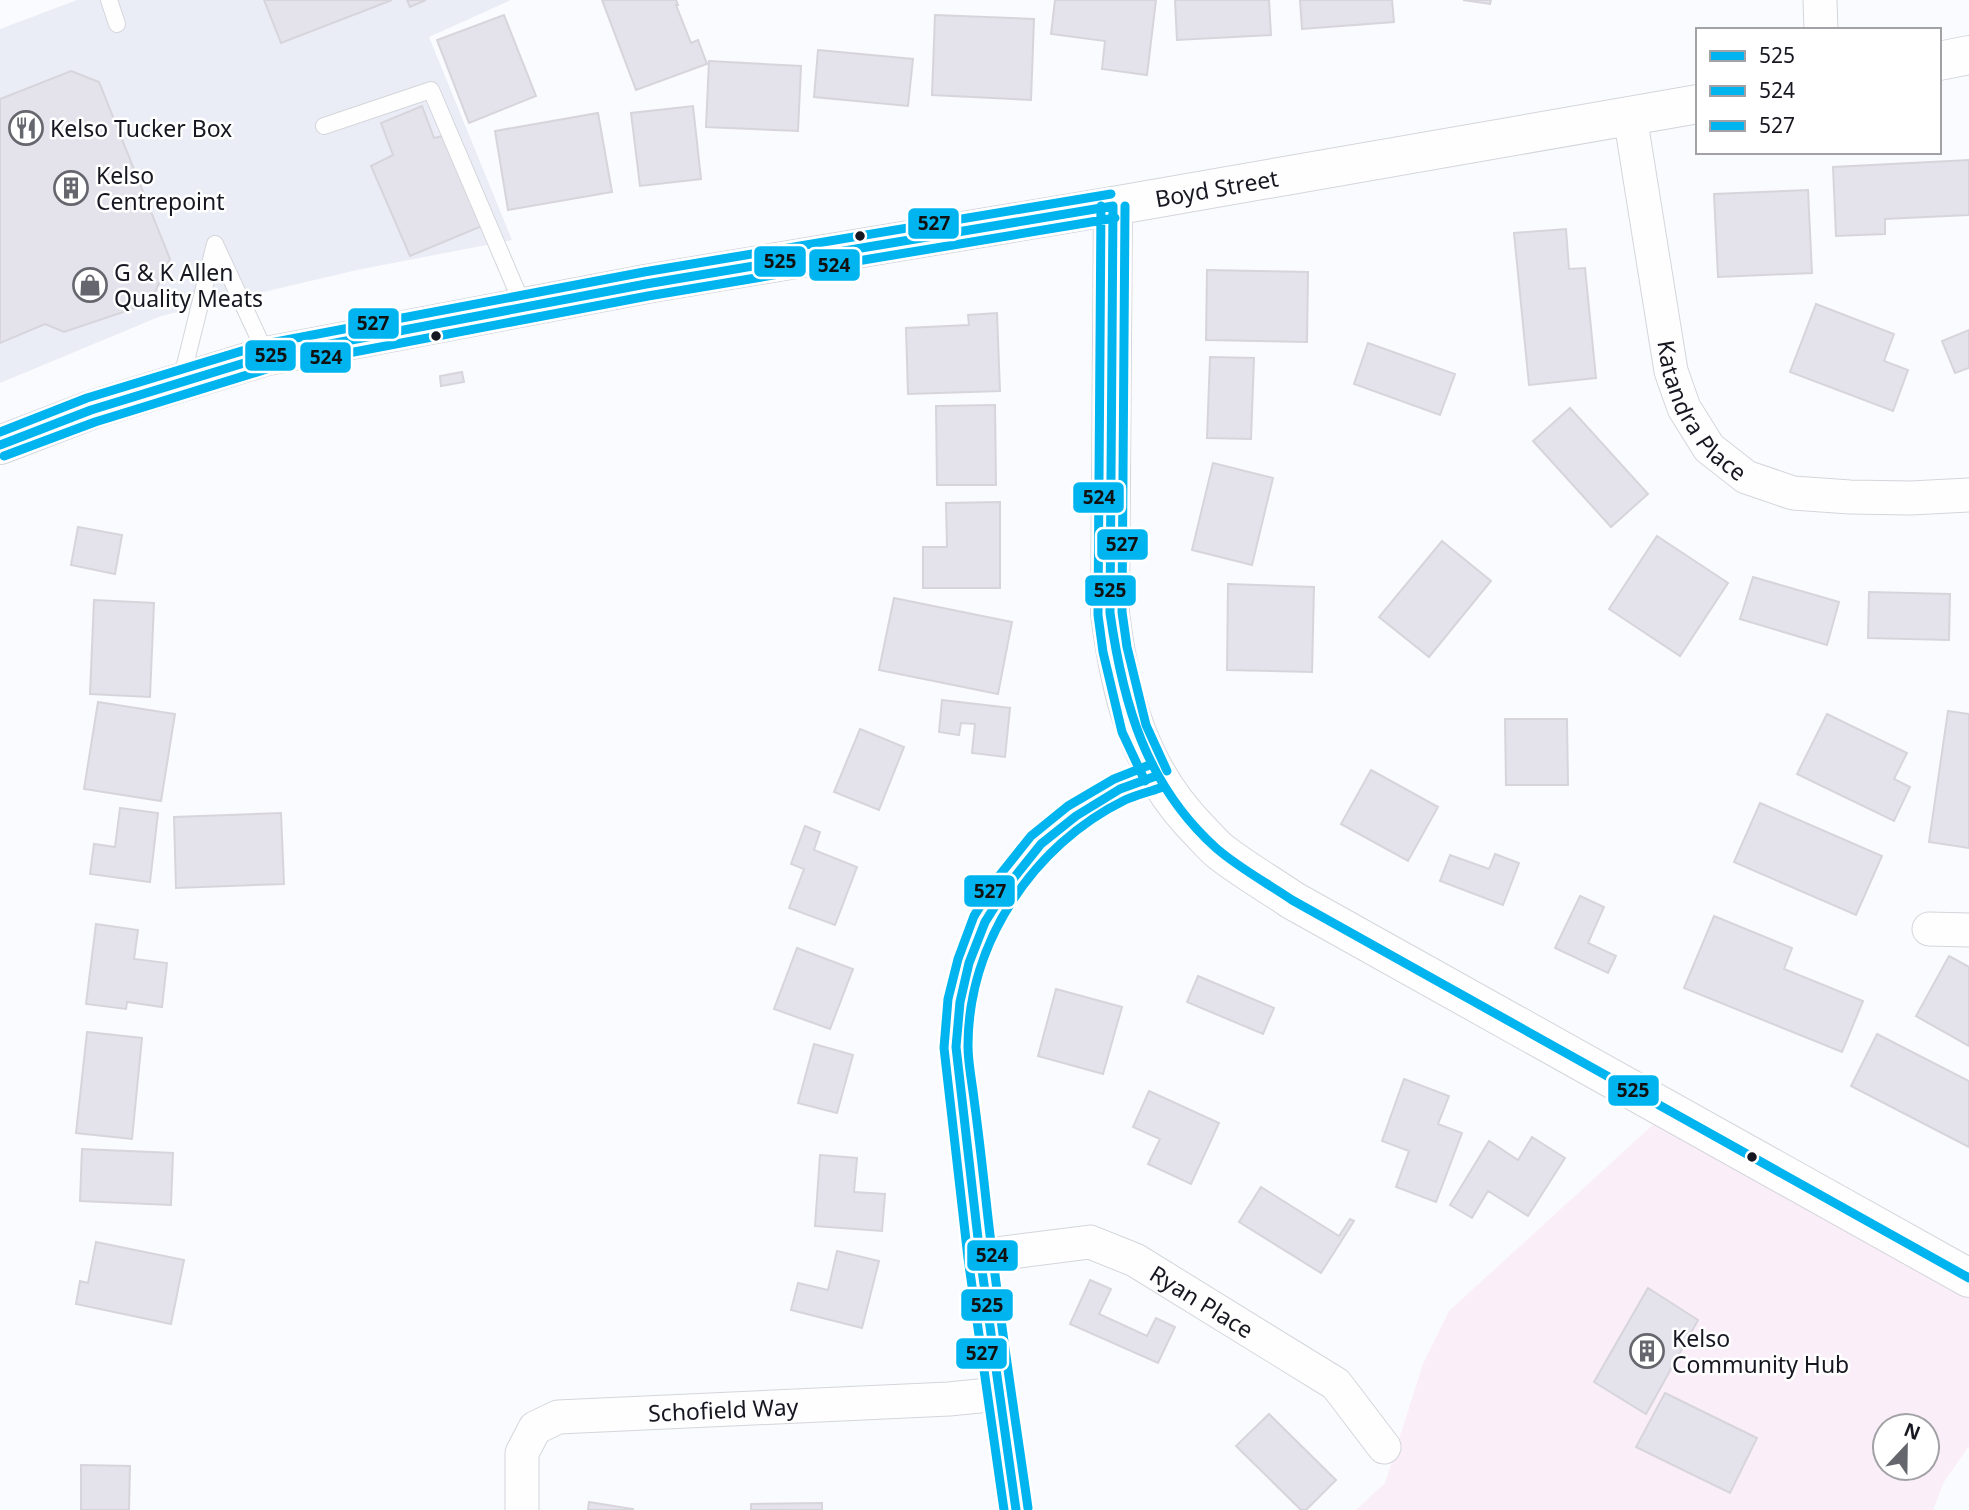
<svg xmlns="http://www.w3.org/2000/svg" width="1969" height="1510" font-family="'Noto Sans',sans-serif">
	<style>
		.built { fill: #ebedf6 }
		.green { fill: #faeef9; fill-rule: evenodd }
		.building { fill: #e4e2eb; stroke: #d7d5db; stroke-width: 2 }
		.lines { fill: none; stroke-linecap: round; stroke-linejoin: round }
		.service-casing { stroke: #d4d6db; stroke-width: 18 }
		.minor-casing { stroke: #d4d6db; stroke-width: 35 }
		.tertiary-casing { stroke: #d4d6db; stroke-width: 40 }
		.secondary-casing { stroke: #d4d6db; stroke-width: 40 }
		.service { stroke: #fefeff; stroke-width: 16 }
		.minor { stroke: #fefeff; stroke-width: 33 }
		.tertiary { stroke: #fefeff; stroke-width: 38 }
		.secondary { stroke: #fefeff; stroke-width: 38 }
		.bus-1-casing { stroke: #fff; stroke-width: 14 }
		.bus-2-casing { stroke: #fff; stroke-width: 14 }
		.bus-3-casing { stroke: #fff; stroke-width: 14 }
		.bus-1 { stroke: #00b5ef; stroke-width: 9 }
		.bus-2 { stroke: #00b5ef; stroke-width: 9 }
		.bus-3 { stroke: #00b5ef; stroke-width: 9 }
		.bus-dot { fill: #161720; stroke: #fff; stroke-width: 2.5 }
		.labels { text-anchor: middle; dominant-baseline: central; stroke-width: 5; stroke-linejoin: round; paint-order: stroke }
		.poi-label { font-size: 23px; fill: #161720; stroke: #fff; text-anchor: start }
		.street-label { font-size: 23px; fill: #161720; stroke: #fff }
		.line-badge { stroke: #fff; stroke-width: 2.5 }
		.pale-badge-label { font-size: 19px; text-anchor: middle; font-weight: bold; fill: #111 }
	</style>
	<rect width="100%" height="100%" fill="#fafbfe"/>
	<path class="built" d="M77,0H511L429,37L512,240L357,270L161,316L0,383V29Z"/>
	<path class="green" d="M1668,1111L1969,1278V1446L1944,1482L1933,1510H1356L1385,1483L1423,1364L1449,1311ZM1885,1426H1927V1468H1885Z"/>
	<path class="building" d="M264,0H392L281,43Z
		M407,0H426L410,7Z
		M602,0H676L678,5H676L691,43L698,40L707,64L636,90Z
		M1055,0H1156L1147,75L1102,69L1105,41L1051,34Z
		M1175,0H1269L1271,35L1177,40Z
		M1300,0H1392L1394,22L1302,29Z
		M1463,0H1491L1490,4Z
		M504,15L536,96L469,123L437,40Z
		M935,15L1034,19L1031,100L932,95Z
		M818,50L913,59L908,106L814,97Z
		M709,61L801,66L798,131L706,127Z
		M71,71L99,82L170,259L150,303L64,332L45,324L0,343V99Z
		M422,106L434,138L443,136L482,226L410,256L371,166L393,155L381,123Z
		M693,106L701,179L640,186L631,113Z
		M598,113L612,192L508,210L495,131Z
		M1969,160V215L1885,219V234L1836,236L1833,167Z
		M1808,190L1812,273L1718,277L1714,194Z
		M1566,229L1569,269L1585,268L1596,378L1529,385L1514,233Z
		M1207,270L1308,272L1307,342L1206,340Z
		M1816,304L1894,334L1884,361L1908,370L1893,411L1790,372Z
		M997,313L1000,391L908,394L906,328L969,325L968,315Z
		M1969,330V368L1955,373L1942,341Z
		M1368,343L1455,374L1440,415L1354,384Z
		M1210,357L1254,358L1251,439L1207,438Z
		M462,372L464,382L441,386L440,376Z
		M995,405L996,485H937L936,406Z
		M1570,408L1648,494L1611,527L1533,441Z
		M1213,463L1273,478L1252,565L1192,550Z
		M1000,502V588H923V547H947L946,503Z
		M78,527L122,535L115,574L71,565Z
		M1657,536L1728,583L1680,656L1609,609Z
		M1442,541L1491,581L1429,657L1379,617Z
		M1753,577L1839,602L1827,645L1740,619Z
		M1228,584L1314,587L1312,672L1227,670Z
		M1869,592L1950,594L1949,640L1868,638Z
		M894,598L1012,622L998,694L879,670Z
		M94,600L154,603L150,697L90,694Z
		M942,700L1010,708L1005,757L972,753L975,724L961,723L959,735L939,732Z
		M98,702L175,714L161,801L84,789Z
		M1948,711L1969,714V848L1929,842Z
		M1827,714L1907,753L1894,779L1910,787L1894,821L1797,774Z
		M1505,719H1567L1568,785H1506Z
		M860,729L904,747L879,810L834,792Z
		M1371,770L1438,807L1408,861L1341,824Z
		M1760,803L1882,856L1856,915L1734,862Z
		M120,808L158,813L150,882L90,874L94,844L115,847Z
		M281,813L284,884L176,888L174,817Z
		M805,826L820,832L814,850L857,867L835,925L789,908L804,869L791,864Z
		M1495,854L1519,863L1503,905L1440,881L1450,855L1489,869Z
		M1580,896L1604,907L1588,943L1616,956L1608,973L1555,948Z
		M1714,916L1792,948L1784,969L1863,1001L1842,1052L1684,988Z
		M96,924L138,930L134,959L167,963L162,1007L127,1002L126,1009L86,1004Z
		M797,948L853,969L830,1029L774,1009Z
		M1949,956L1969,967V1046L1916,1016Z
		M1198,976L1274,1008L1263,1034L1187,1002Z
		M1056,989L1122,1007L1103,1074L1038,1056Z
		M87,1032L142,1038L132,1139L76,1133Z
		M1877,1034L1969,1081V1147L1851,1086Z
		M814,1044L853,1055L837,1113L798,1103Z
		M1404,1079L1449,1096L1438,1124L1462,1133L1436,1202L1396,1187L1409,1151L1382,1141Z
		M1149,1091L1219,1123L1191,1184L1148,1164L1160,1139L1133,1127Z
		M1532,1137L1565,1158L1528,1216L1488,1191L1472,1218L1450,1205L1489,1141L1518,1160Z
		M82,1149L173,1153L171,1205L80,1201Z
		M820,1155L857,1158L854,1192L885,1194L882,1231L815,1226Z
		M1261,1187L1339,1236L1350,1219L1354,1221L1321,1273L1239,1222Z
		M96,1242L184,1260L171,1324L76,1304L80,1281L88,1283Z
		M837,1251L879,1261L862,1328L791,1310L798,1283L828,1290Z
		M1090,1280L1111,1289L1099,1314L1147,1336L1156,1318L1175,1327L1158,1363L1070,1324Z
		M1648,1288L1698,1320L1646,1414L1594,1382Z
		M1665,1393L1757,1438L1730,1493L1636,1447Z
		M1269,1414L1336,1480L1306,1510H1301L1236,1446Z
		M81,1465L130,1466L129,1510H81Z
		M589,1502L633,1509V1510H588Z
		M822,1503V1510H751V1504Z"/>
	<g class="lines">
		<g class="service-casing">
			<path id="service" d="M109,0L117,24
				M324,126L431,90L524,308
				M215,244L267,356
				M181,381L215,244"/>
		</g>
		<g class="minor-casing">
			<g id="minor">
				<path d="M1820,0L1821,30"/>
				<path id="s1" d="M1630,116L1671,371L1684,408L1709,448L1746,477L1793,493L1850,497L1911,498L1969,495"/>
				<path d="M1929,929L1969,930"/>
				<path id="s2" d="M980,1256L1090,1242L1135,1260L1336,1384L1384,1447"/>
				<path id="s3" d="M522,1510V1453L535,1428L558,1417L949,1399L999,1394"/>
				<path d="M1016,1510L980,1256L956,1047L960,1002L969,963L985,922L1009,884L1041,844L1076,816L1120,789L1156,776"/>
			</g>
		</g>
		<g class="tertiary-casing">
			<path id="tertiary" d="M1113,206L1110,613C1120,695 1139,769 1199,830C1206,837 1213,846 1221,852C1244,870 1269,884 1292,900L1969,1278"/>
		</g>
		<g class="secondary-casing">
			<g id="secondary">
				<path d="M1939,61L1969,55"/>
				<path id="s4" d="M0,445L91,410L267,356L646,284L1113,206L1698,104"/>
			</g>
		</g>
		<use href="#service" class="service"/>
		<use href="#minor" class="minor"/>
		<use href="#tertiary" class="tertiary"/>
		<use href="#secondary" class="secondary"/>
		<g class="bus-1-casing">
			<path id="bus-1" d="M1113,206L1110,613C1123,704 1146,785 1216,848C1239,868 1267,883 1292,900L1969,1278
				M0,445L91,410L267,356L646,284L1113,206
				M1016,1510L980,1256L956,1047L960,1002L969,963L985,922L1009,884L1041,844L1076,816L1120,789L1156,776"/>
		</g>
		<g class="bus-2-casing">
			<path id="bus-2" d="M1101,206L1098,615L1103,652L1122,732L1145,781
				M4,456L95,422L270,368L648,296L1115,218
				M1028,1508C1014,1409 998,1309 987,1209C983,1172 979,1136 974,1099C972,1082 968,1063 968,1046C968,943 1033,845 1125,800C1136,795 1149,792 1160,788"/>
		</g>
		<g class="bus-3-casing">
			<path id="bus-3" d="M1125,206L1122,612L1127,647L1146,725L1167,771
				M0,432L87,398L265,344L644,272L1111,194
				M1004,1510L968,1258L944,1048L948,999L958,959L974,916L999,876L1031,836L1068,806L1114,779L1152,764"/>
		</g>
		<use href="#bus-1" class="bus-1"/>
		<use href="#bus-2" class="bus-2"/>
		<use href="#bus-3" class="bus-3"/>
	</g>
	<defs>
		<g id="restaurant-ring" transform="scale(1.75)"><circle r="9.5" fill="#fff" stroke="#66676e" stroke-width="1.5"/><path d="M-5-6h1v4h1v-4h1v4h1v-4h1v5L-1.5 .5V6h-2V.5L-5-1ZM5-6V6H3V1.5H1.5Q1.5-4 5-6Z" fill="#66676e"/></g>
		<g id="building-ring" transform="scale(1.75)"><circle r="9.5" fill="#fff" stroke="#66676e" stroke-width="1.5"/><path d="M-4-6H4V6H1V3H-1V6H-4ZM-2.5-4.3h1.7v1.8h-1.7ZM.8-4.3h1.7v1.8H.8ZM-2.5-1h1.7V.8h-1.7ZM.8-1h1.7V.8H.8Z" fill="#66676e"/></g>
		<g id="shop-ring" transform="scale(1.75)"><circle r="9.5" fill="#fff" stroke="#66676e" stroke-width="1.5"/><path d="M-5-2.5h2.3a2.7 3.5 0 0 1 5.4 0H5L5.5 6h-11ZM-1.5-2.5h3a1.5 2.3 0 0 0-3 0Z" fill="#66676e"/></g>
	</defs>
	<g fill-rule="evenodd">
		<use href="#restaurant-ring" x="26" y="128"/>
		<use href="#building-ring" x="71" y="188"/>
		<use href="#shop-ring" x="90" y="285"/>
		<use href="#building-ring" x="1647" y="1351"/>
	</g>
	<g class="bus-dot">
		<circle cx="860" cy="236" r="6"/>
		<circle cx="436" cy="336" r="6"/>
		<circle cx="1752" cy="1157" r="6"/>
	</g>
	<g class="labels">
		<g class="poi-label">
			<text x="50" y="128">Kelso Tucker Box</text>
			<text x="96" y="175">Kelso<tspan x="96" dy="26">Centrepoint</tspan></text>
			<text x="114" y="272">G &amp; K Allen<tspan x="114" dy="26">Quality Meats</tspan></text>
			<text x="1672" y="1338">Kelso<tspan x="1672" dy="26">Community Hub</tspan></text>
		</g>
		<g class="street-label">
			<text stroke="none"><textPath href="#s4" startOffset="1246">Boyd Street</textPath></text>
			<text stroke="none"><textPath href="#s1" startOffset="308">Katandra Place</textPath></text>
			<text stroke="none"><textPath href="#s2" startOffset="238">Ryan Place</textPath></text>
			<text stroke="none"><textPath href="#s3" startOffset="276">Schofield Way</textPath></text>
		</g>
	</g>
	<g class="line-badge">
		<rect x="907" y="207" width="53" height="33" rx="7" fill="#00b5ef"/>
		<rect x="753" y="245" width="54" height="33" rx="7" fill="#00b5ef"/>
		<rect x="808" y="248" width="53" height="34" rx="7" fill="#00b5ef"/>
		<rect x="347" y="307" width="53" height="33" rx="7" fill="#00b5ef"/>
		<rect x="244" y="339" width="53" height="33" rx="7" fill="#00b5ef"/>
		<rect x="299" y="341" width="53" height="33" rx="7" fill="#00b5ef"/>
		<rect x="1072" y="481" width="53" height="33" rx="7" fill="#00b5ef"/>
		<rect x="1096" y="528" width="53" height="33" rx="7" fill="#00b5ef"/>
		<rect x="1084" y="574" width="53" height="33" rx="7" fill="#00b5ef"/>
		<rect x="963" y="874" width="53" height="34" rx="7" fill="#00b5ef"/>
		<rect x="1607" y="1074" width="53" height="33" rx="7" fill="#00b5ef"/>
		<rect x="966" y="1239" width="53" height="33" rx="7" fill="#00b5ef"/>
		<rect x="960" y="1288" width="54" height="34" rx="7" fill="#00b5ef"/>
		<rect x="955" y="1337" width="53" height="33" rx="7" fill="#00b5ef"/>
	</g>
	<g class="pale-badge-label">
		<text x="934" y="230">527</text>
		<text x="780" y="268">525</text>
		<text x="834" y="272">524</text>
		<text x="373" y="330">527</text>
		<text x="271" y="362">525</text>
		<text x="326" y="364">524</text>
		<text x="1099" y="504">524</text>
		<text x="1122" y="551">527</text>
		<text x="1110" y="597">525</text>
		<text x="990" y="898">527</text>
		<text x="1633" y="1097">525</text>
		<text x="992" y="1262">524</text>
		<text x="987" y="1312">525</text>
		<text x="982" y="1360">527</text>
	</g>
	<rect x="1696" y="28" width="245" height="126" fill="#ffffff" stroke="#a2a2a6" stroke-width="2"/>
	<rect x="1710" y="51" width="35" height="10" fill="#00b5ef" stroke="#a2a2a6" stroke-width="2"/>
	<text x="1759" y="63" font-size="21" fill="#161720">525</text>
	<rect x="1710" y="86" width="35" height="10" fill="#00b5ef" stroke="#a2a2a6" stroke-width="2"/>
	<text x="1759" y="98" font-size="21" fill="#161720">524</text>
	<rect x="1710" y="121" width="35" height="10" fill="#00b5ef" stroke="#a2a2a6" stroke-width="2"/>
	<text x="1759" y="133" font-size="21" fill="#161720">527</text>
	<g transform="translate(1906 1447) rotate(22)"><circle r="33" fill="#ffffff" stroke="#a2a2a6" stroke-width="2"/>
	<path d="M0-5L12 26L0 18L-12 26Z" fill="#66676e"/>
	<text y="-10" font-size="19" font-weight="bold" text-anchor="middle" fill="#161720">N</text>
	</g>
</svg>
